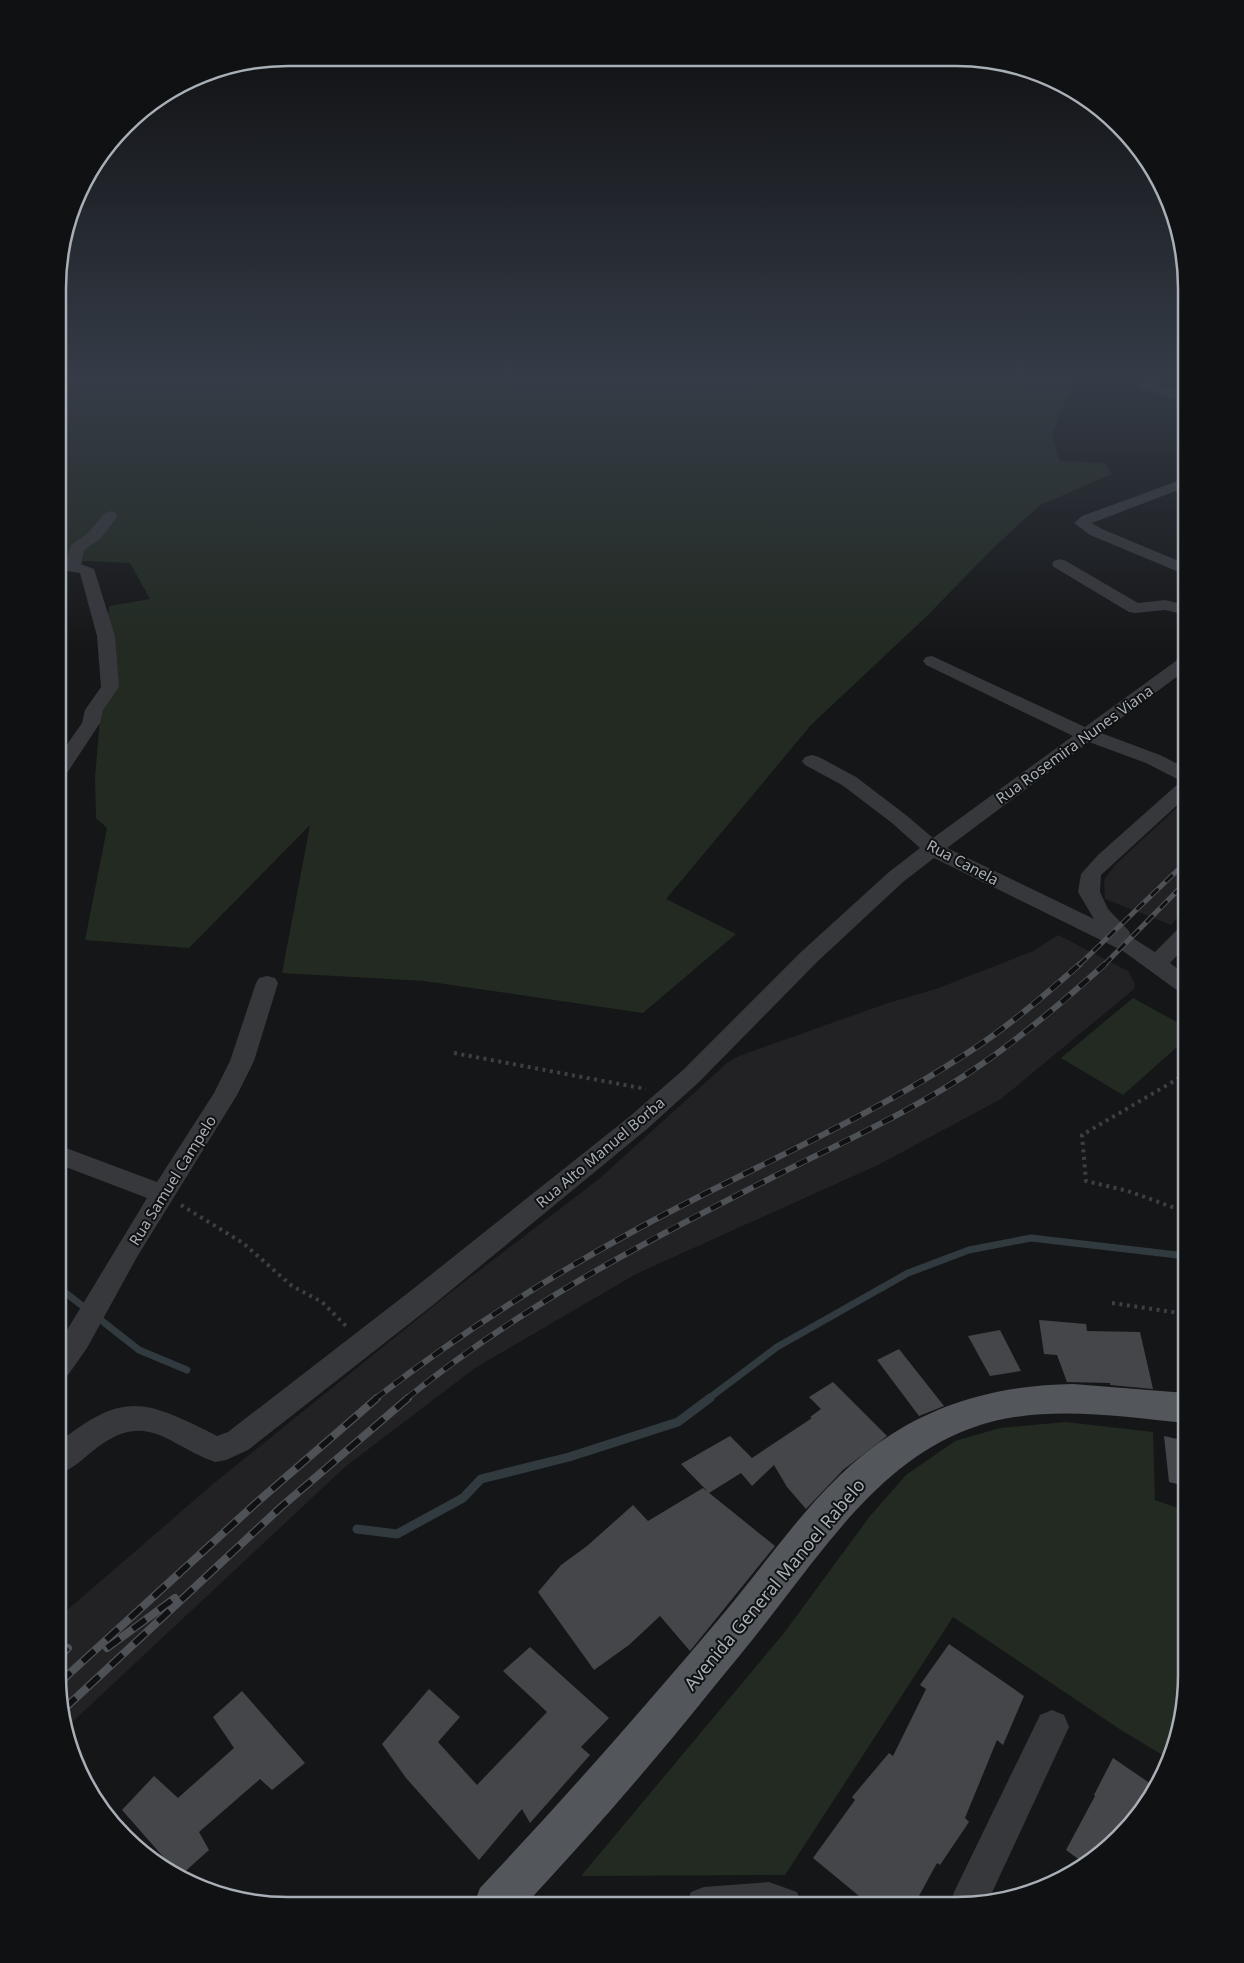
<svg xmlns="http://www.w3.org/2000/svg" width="1244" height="1963" font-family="'Noto Sans',sans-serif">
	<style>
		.built { fill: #222224 }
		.green { fill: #222a22 }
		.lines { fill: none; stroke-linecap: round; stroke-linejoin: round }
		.stream-far1 { stroke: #303a3f; stroke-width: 7 }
		.stream { stroke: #303a3f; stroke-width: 9 }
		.building { fill: #45464a }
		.path { stroke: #3d3f43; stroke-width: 4; stroke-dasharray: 3 4.5; stroke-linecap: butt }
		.minor { fill: #37383c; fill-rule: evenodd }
		.major { fill: #53565b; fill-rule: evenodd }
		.rail-far2-casing { stroke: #4e5155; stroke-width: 5 }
		.rail-far1-casing { stroke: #4e5155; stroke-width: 6 }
		.rail-casing { stroke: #4e5155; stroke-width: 8 }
		.rail-far2 { stroke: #101112; stroke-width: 3; stroke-dasharray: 10; stroke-linecap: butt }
		.rail-far1 { stroke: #101112; stroke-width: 4.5; stroke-dasharray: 12; stroke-linecap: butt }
		.rail { stroke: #101112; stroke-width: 5.5; stroke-dasharray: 16; stroke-linecap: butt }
		.labels { text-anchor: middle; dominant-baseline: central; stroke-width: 4; stroke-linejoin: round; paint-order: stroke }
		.street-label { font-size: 15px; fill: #a8afb6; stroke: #101112 }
		.near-street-label { font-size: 18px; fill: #a8afb6; stroke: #101112 }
		.rim { fill: none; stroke: #a8afb6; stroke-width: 2.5 }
	</style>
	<rect width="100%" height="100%" fill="#151617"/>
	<path class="built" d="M1186,799V908L1171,925L1105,899L1104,880L1115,865Z
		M1058,935L1128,971L1135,984L1134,989L1001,1099L878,1165L636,1274L475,1368L345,1467L68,1726L58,1674V1618L213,1484L446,1296L599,1179L727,1063L739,1056L885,1004L936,989L1033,951Z"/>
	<path class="green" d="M59,373H1074L1052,436L1060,461L1105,463L1112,474L1040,505L991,550L928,615L811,725L666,899L736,934L643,1013L424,981L282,973L310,825L189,948L85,940L107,828L96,818L95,778L109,606L150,599L130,563L88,561L59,564Z
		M1133,998L1186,1027V1039L1123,1095L1061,1058Z
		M1066,1422L1153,1432L1155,1500L1186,1511V1690L1174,1749L1169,1759L1121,1730L953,1617L785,1875L581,1876L784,1633L870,1516L906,1475L955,1441L1000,1428Z"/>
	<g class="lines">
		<path class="stream-far1" d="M58,1287L89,1311
			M97,1317L139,1350L187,1370
			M708,1399L777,1347L908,1273L969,1250L1031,1238L1186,1256"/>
		<path class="stream" d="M357,1529L397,1534L463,1498L481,1479L569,1457L678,1422L710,1398"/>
	</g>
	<path class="building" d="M1039,1320L1086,1324L1087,1331L1140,1332L1153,1389L1110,1385V1383L1067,1382L1057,1355L1044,1354Z
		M1000,1330L1021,1371L990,1376L968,1336Z
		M899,1349L944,1406L919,1416L877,1360Z
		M833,1382L887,1436L843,1470L806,1509L787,1487L774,1465L752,1486L741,1473L709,1493L681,1464L730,1436L752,1458L812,1418L810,1417L821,1409L809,1397Z
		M1164,1436L1186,1441V1486L1169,1482Z
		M703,1488L775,1546L690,1651L660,1616L629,1645L594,1670L538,1592L561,1565L587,1546L633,1505L648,1521Z
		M949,1644L1024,1696L1003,1745L997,1740L965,1818L969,1822L940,1865L937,1863L914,1905H870L813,1858L855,1800L852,1797L889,1753L893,1756L926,1689L920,1685Z
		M530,1647L609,1718L581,1747L590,1755L530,1823L522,1809L479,1860L406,1778L382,1744L429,1689L460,1717L438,1742L477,1785L547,1712L503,1671Z
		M242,1691L305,1763L272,1790L260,1779L199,1832L209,1850L180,1876L122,1810L154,1776L178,1798L234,1748L213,1717Z
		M1113,1758L1154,1786L1139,1815L1096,1858L1085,1864L1066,1850L1095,1796L1094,1795Z"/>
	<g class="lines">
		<path class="path" d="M454,1053L646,1089
			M1186,1074L1082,1135L1086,1181L1128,1191L1186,1212
			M181,1205L243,1243L292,1286L322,1302L348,1328
			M1112,1303L1186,1314"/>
		<path class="minor" d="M1151,373H1165L1155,384L1186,393V401L1141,389L1139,386Z
			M1178,373H1186V378L1181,377Z
			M1186,478V487L1092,523L1102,529L1186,564V575L1090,535L1074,523L1082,516Z
			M110,511L115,513L118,516L100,539L84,550L81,564L94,569L115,636L119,687L103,710L100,723L69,770L66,774L59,776V756L82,723L85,710L101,687L97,636L80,573L67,571L64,566L71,545L88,533L105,513Z
			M1060,559L1066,561L1138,603L1165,600L1186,605V615L1165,610L1135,613L1129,612L1054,567L1052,564L1054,561Z
			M932,656L1085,727L1180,658L1186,657V670L1101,733L1160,755L1186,768V797L1101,875L1100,892L1108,909L1129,931L1131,937L1155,952L1178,929L1186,927V946L1170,963L1186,975V993L1178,991L1123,951L934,858L903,882L817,962L699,1082L647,1129L433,1305L248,1450L226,1460L215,1462C170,1446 149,1412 102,1444C87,1454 75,1469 58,1474V1443C125,1390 145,1400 217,1436L228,1432L413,1289L629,1117L683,1070L801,952L889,872L920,848L892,823L842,785L805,765L802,761L805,757L812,755L819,757L856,777L906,815L933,838L1073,736L926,665L923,661L926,657ZM1089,742L1146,763L1183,782L1179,783L1098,855L1081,874L1078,892L1094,919L947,848Z
			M267,976L275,978L278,983L254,1061L237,1095L137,1257L87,1348L68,1375L58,1379V1345L147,1198L58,1164V1145L157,1182L214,1093L230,1061L256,983L259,978Z
			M1052,1710L1064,1715L1069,1727L989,1899L951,1905L950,1903L955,1890L1040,1715Z
			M769,1882L797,1892L802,1905H686L691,1892L704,1887Z"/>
		<path class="major" d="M1073,1384L1186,1393V1423C1115,1416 1037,1403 969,1429C886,1460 833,1536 781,1603C759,1632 736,1660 713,1688C653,1763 591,1834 526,1904H474L480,1888C564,1799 645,1707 724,1613C776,1551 823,1477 892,1434C947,1399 1008,1385 1073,1384Z"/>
		<g class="rail-far2-casing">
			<path id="rail-far2" d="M1079,965L1186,862
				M1104,965L1186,882"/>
		</g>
		<g class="rail-far1-casing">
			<path id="rail-far1" d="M375,1399C459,1334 548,1277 641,1227C750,1168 865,1120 969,1052C1009,1026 1045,995 1080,964
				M406,1399C519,1307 646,1241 775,1176C842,1142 913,1111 976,1068C1022,1037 1064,1001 1105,964"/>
		</g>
		<g class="rail-casing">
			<path id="rail" d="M107,1648L175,1598
				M58,1657L68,1648
				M59,1683L255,1504L377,1398
				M64,1709L281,1507L408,1398"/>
		</g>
		<use href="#rail-far2" class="rail-far2"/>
		<use href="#rail-far1" class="rail-far1"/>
		<use href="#rail" class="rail"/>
	</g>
	<linearGradient id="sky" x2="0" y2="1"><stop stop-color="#0c0c0d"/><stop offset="0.58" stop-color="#353c47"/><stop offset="1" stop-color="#353c47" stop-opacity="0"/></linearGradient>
	<rect width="1244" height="648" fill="url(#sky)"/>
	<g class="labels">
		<g class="street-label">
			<text transform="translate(1074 744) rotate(-36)">Rua Rosemira Nunes Viana</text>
			<text transform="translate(963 862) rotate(28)">Rua Canela</text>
			<text transform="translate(600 1152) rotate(-40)">Rua Alto Manuel Borba</text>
			<text transform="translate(172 1180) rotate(-58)">Rua Samuel Campelo</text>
		</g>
		<g class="near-street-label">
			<text transform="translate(774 1584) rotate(-50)">Avenida General Manoel Rabelo</text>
		</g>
	</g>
	<path d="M0 0H1244V1963H0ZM288 66H956A222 222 0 0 1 1178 288V1675A222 222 0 0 1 956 1897H288A222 222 0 0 1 66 1675V288A222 222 0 0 1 288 66Z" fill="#101112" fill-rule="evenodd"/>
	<path class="rim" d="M288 66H956A222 222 0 0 1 1178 288V1675A222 222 0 0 1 956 1897H288A222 222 0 0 1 66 1675V288A222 222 0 0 1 288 66Z"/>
</svg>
